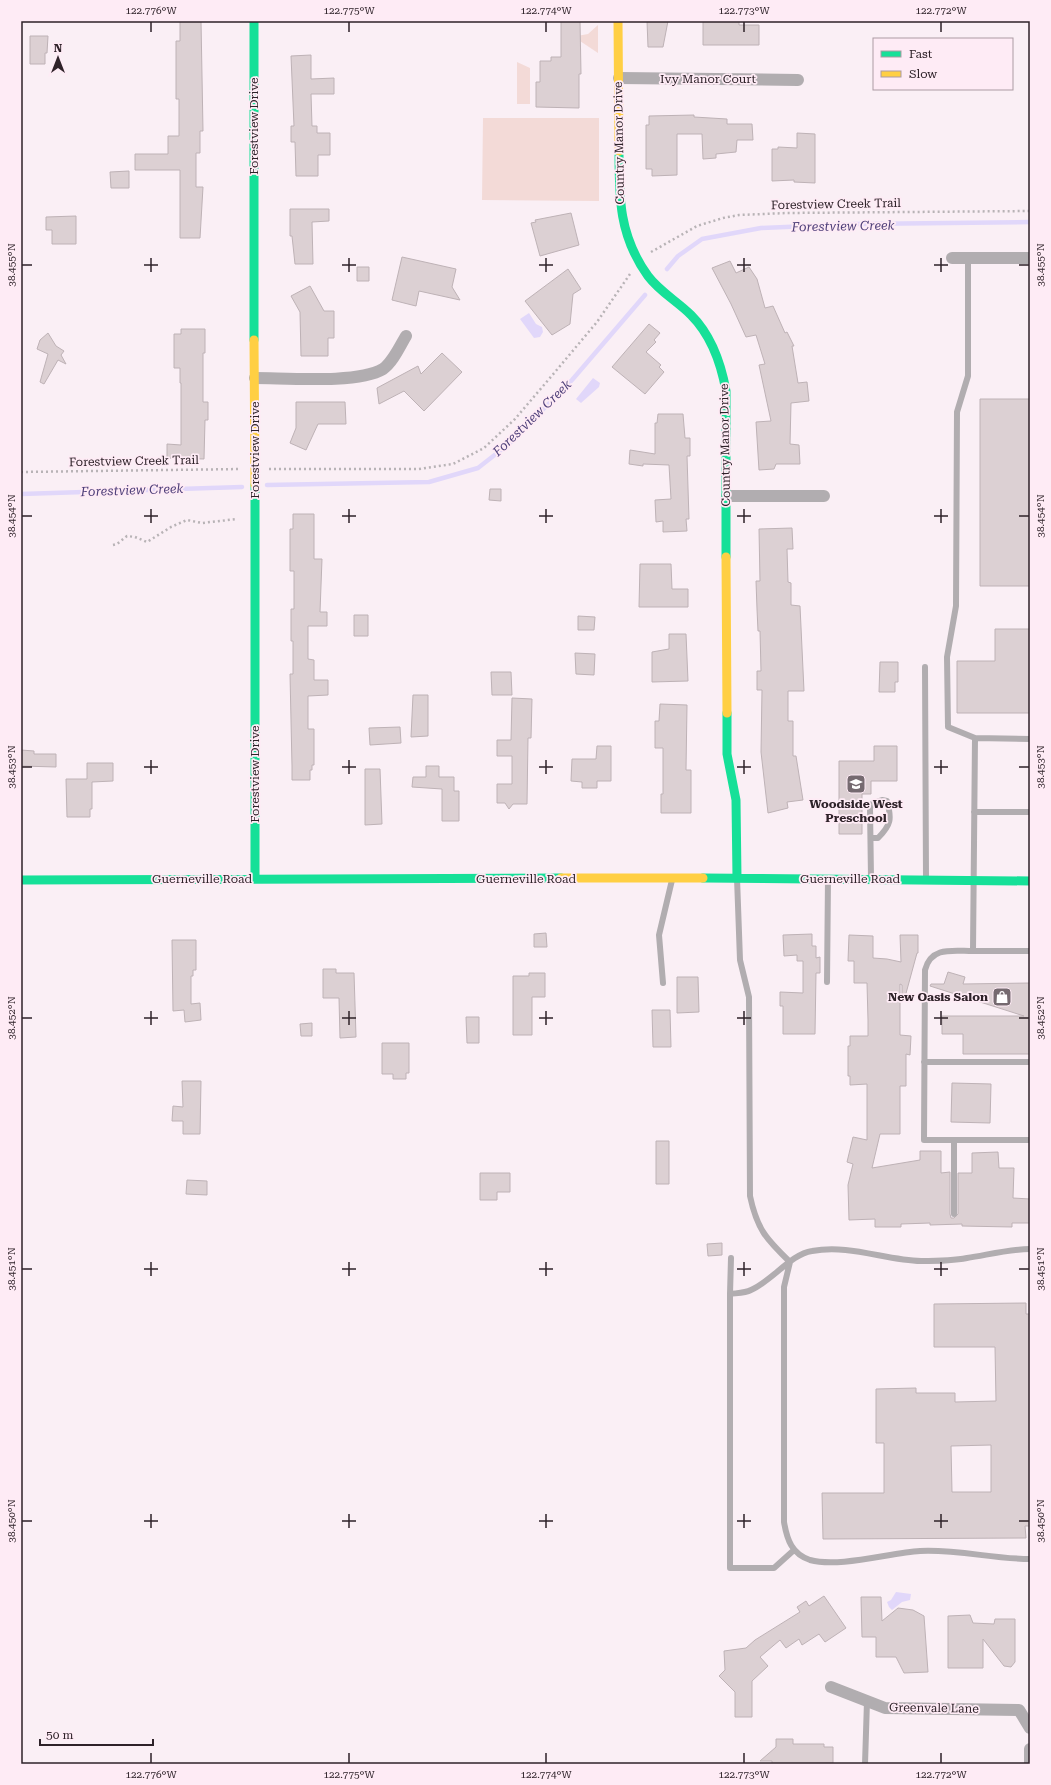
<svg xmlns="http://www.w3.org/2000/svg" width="1051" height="1785" font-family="'Roboto Serif',serif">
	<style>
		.green { fill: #f3dad7 }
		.water { fill: #e1d7fa }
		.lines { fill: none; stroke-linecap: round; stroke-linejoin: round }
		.stream { stroke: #e1d7fa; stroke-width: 4.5 }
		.building { fill: #dcd0d3; stroke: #beb2b6; fill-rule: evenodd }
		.path { stroke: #b8b3b6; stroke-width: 2.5; stroke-dasharray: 2 3; stroke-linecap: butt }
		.lane { stroke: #b1adb0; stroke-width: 6 }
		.street { stroke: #b1adb0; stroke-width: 12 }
		.fast { stroke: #16e098; stroke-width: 9 }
		.slow { stroke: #ffcf43; stroke-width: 9 }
		.ticks { fill: none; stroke: #2e2229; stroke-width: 1.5 }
		.labels { text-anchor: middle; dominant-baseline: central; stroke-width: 3.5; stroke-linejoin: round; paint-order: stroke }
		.street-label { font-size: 12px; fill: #2e2229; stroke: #feebf5 }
		.poi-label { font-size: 12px; font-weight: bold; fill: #2e2229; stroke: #feebf5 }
		.water-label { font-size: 13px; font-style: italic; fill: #4e3f79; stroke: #feebf5 }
		.neatline { fill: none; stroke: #2e2229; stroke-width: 1.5 }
		.ticks-label { font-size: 10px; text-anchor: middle; fill: #2e2229 }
	</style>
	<rect width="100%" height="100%" fill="#faeff5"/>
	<path class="green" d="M598,25V53L580,41L577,36L588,34Z
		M517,62L530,68V104H517Z
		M483,118H599V201L482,200Z"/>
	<path class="water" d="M529,313L536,324L542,327L543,332L540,337L534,338L520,319Z
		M593,378L600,383L599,387L581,403L576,399Z
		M896,1592L911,1594L910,1600L902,1602L892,1610L889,1607L887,1602L891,1600Z"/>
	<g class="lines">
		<path class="stream" d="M667,269L678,256L702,239L761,228L856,224L1030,222
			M267,485L429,482L478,468L510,443L572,380L645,295
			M21,494L242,487"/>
	</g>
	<path class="building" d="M180,21H201L203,131H200V153H196V187H203L200,238H180V170H135V154H168V136H179V99H176V41H180Z
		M561,21H580L581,74H579V108L536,107V82H540V61H551V57H561Z
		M647,21H668L663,47H648Z
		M703,21H739V25H759V45H703Z
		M30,36H48L47,53H45V64H30Z
		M311,55V79L334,78V94H311L312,126H317V133H330V155H318V176H296L295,142H291V126H294L291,56Z
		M694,115V117L727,119V124H752L753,140H737L736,152L716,154V158L703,159L702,134H677V175L652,176V169H646V125H649V116Z
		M797,133L815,134V183L794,182V180L772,181V149H778V147L797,148Z
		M129,171V188H111L110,172Z
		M290,209H329V221L312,222L313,264H295L292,236H290Z
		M571,213L579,245L540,256L531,223L536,222L535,220Z
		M76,216V244H52V230H46V217Z
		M402,257L456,269L452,287L460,300L419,291L416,306L392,300Z
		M730,261L736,273L749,267L757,279L765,308L773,306L785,333L787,332L794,346H792L798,383L807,382L809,401L791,403L790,444L799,445L800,464H776L774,469L759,470L756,422L771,421L759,365L765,364L756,335L746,337L731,304L712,268Z
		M357,267H369V281H357Z
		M568,269L581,289L573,294L570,324L552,335L525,301Z
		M310,286L324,311H334V338H328V356H301L300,312L291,296Z
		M649,324L660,333L654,340L656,342L646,352L661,365L659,367L664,372L645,394L612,367Z
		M181,329H205V353H203V402H208V420H205L204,459L167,458V444L181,445V383H180V368H174V334H181Z
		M48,333L56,346L64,351L61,355L66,364L58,360L44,384L40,382L48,354L37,349L40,340Z
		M442,353L462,372L424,411L404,391L379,404L377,388L418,366L421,374Z
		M980,399H1030V586H980Z
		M296,402H345L346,424H318L306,450L290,443L296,428Z
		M658,414H683L685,438H690V456H687L689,519H686L687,531L663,532V521L656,522L655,500L671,499L669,465L643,464V466L629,464L630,450L655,454V423H657Z
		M490,489H501V501L489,500Z
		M293,514H314V559H322L320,612H327V626H308V659L314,660V680H328V695L308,696V729H314V765H312V770H310V780H292V766L290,674H293V641H291V609H294V571H290V529H293Z
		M792,528L793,549H787L788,582L791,583V605L800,606L804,691H788V721H793V756H796L803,800L787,802L788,808L768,813L761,752L762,690H757V671H761L760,631H758L757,609L756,581H760L759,529Z
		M640,564H671L672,589H688V607H639Z
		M354,615H368V636H354Z
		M578,616L595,617L594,630H578Z
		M995,629H1030V713H957V661H995Z
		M669,634H686L688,681L652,682V652L669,649Z
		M575,653L595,654L594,675L576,674Z
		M880,662H898V682H895V692H879Z
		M491,672H511L512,695H492Z
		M413,695H428V736L411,737Z
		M512,698L532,699L531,738H528L527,804H513L509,809L505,803H497V784H512V756H497V740H511Z
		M660,704L687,705L686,770H691V813H661V794H663V748H655V721H659Z
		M400,727L401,743L370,745L369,728Z
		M597,746H611V781H597V788H582V782L571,781L572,759H596Z
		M874,746H897V781H871V794H862V834H839V761H874Z
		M21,750L34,751V754H56V767L21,766Z
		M87,763H113V781L92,782V809H90V817H67L66,779H87Z
		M426,766H439V777H454V791H459V821H442V789L412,787L413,777H426Z
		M365,769H380L382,824L365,825Z
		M546,933L547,947H534V934Z
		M812,934V946H816V958L820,957V973H816L815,1034H783V1006H780V992L803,993V961H797V955L784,956L783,935Z
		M849,935L873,936V958L887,959L901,962L900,935H918V953H917L905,997L902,996V985L900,984V1035L911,1036L910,1055L906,1054V1086H900V1134H880L872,1168L920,1160V1151H941V1173L950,1172V1214L951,1218H954L958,1214V1173H972V1153L998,1152L999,1168H1014L1013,1198L1030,1199V1223H1012V1227L962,1226V1224L930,1225V1223L901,1224V1227H875V1219L849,1220L848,1185L853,1164L847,1162L853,1137L867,1140V1084L850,1085V1076H848V1046H850V1036H868V1020L867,983H854V961H848Z
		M172,940H196V970H193V976H191V1004L200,1003L201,1020L185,1022L184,1010L173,1011Z
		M323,969H336V973H354L356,1037L340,1038L339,998H323Z
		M948,972L965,977L963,984L1030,983V1054H963V1034H942V1016H1024L930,986L931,984H944Z
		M529,973H545V997H532V1035H513V976H529Z
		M677,977H698L699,1012L677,1013Z
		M652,1010H670L671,1047H653Z
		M466,1017H479V1043H467Z
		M312,1023V1036H301L300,1024Z
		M382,1043H409V1073H406V1079H393V1074H382Z
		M182,1081H201L200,1134H183V1121H172L173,1106L183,1107Z
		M952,1083L991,1084L990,1123L951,1122Z
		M656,1141H669V1184H656Z
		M480,1173H510V1192H497V1200H480Z
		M187,1180L207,1181V1195L186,1194Z
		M722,1243V1255L708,1256L707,1244Z
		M1026,1303V1314H1030V1526H1025L1026,1538L823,1539L822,1493H884V1443H876V1389L916,1388V1393H955V1402L996,1401L995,1347H934V1304ZM991,1445V1492H952L951,1446Z
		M824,1596L846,1628L825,1642L819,1634L802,1645L799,1639L786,1648L780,1640L760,1657L768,1666L752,1681V1717H735V1692L719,1676L725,1670L724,1651L746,1648L755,1640L800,1612L797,1607L806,1601L809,1606Z
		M861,1597H881L882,1621L898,1608L913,1610L924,1616L928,1672L904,1673L896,1657H876V1637H862Z
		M970,1615L973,1623L994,1624L995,1619H1015V1662L1011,1667L1004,1666L983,1639V1668H948V1616Z
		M776,1739H793V1744H824V1747H833V1763L772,1764V1761H760L776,1747Z"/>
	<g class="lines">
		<path class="path" d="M651,252L697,226L723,218L739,215L787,213L1030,211
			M269,469H419L453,464L484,448L515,419L555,372L597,322L630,274
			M21,472L241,469
			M113,545L117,544L127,536L135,537L147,542L171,527L187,520L202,523L237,519"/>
		<path class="lane" d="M968,258V376L957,412L956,606L947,657L948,727L975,738
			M925,667L926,878
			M1030,739L975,738L973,951C953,951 931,946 925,970L924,1140H1030
			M974,812H1030
			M871,838H878C891,825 892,819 887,801L882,800L873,803L870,808L871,878
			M737,878L740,960L749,997L750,1196C757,1229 766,1239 790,1262
			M973,951H1030
			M827,982L828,879
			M663,983L659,935L672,880
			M924,1062H1030
			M954,1140V1214
			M731,1258L730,1294C737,1293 745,1293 751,1290C772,1281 791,1254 812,1251C849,1244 885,1260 921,1261C936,1261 952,1261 967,1258C987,1255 1009,1249 1030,1249
			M790,1262L784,1287V1522C787,1540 792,1554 810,1560C839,1568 889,1553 920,1551C957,1549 993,1559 1030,1559
			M730,1294V1568H774L794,1550
			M865,1764L867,1701"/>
		<path class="street" d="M619,78L798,80
			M952,258H1030
			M255,378C286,378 358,384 383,369C393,362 400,346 406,336
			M727,496H824
			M831,1687L885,1708L1019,1710L1030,1728
			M1030,1764V1749"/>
		<path class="fast" d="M254,21V340
			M619,151C619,198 619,236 648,276C660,292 677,301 691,315C711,335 721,363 726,391V557
			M255,485V879
			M727,713V754L736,800L737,878
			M703,878L1030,881
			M21,880L561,878"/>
		<path class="slow" d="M618,21L619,151
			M254,340L255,485
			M726,557L727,713
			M561,878H703"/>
	</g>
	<path class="ticks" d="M151,22V32M349,22V32M546,22V32M744,22V32M941,22V32M151,258V272M349,258V272M546,258V272M744,258V272M941,258V272M22,265H32M144,265H158M342,265H356M539,265H553M737,265H751M934,265H948M1019,265H1029M151,509V523M349,509V523M546,509V523M744,509V523M941,509V523M22,516H32M144,516H158M342,516H356M539,516H553M737,516H751M934,516H948M1019,516H1029M151,760V774M349,760V774M546,760V774M744,760V774M941,760V774M22,767H32M144,767H158M342,767H356M539,767H553M737,767H751M934,767H948M1019,767H1029M151,1011V1025M349,1011V1025M546,1011V1025M744,1011V1025M941,1011V1025M22,1018H32M144,1018H158M342,1018H356M539,1018H553M737,1018H751M934,1018H948M1019,1018H1029M151,1262V1276M349,1262V1276M546,1262V1276M744,1262V1276M941,1262V1276M22,1269H32M144,1269H158M342,1269H356M539,1269H553M737,1269H751M934,1269H948M1019,1269H1029M151,1514V1528M349,1514V1528M546,1514V1528M744,1514V1528M941,1514V1528M22,1521H32M144,1521H158M342,1521H356M539,1521H553M737,1521H751M934,1521H948M1019,1521H1029M151,1753V1763M349,1753V1763M546,1753V1763M744,1753V1763M941,1753V1763"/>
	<defs>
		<g id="school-square" transform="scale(1)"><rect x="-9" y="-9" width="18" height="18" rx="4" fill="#756a70" stroke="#feebf5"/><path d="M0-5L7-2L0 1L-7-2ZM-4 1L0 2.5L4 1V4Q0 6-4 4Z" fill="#fff"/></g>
		<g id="shop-square" transform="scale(1)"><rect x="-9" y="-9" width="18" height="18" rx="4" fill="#756a70" stroke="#feebf5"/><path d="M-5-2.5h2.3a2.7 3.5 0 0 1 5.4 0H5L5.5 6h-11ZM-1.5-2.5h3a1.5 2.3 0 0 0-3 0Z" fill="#fff"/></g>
	</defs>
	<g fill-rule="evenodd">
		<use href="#school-square" x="856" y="784"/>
		<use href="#shop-square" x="1002" y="997"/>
	</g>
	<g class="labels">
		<g class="street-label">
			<text x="708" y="79">Ivy Manor Court</text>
			<text transform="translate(254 126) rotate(-90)">Forestview Drive</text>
			<text transform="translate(619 143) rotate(-91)">Country Manor Drive</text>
			<text transform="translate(836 204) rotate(-1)">Forestview Creek Trail</text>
			<text transform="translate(725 445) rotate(-91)">Country Manor Drive</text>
			<text transform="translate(255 450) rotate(-90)">Forestview Drive</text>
			<text transform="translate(134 461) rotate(-1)">Forestview Creek Trail</text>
			<text transform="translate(255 774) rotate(-90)">Forestview Drive</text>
			<text x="202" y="879">Guerneville Road</text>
			<text x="526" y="879">Guerneville Road</text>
			<text x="850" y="879">Guerneville Road</text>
			<text transform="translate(934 1708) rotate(1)">Greenvale Lane</text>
		</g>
		<g class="poi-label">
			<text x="856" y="804">Woodside West<tspan x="856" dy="14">Preschool</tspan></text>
			<text x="988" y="997" text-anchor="end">New Oasis Salon</text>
		</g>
		<g class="water-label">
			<text transform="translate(843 226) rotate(-1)">Forestview Creek</text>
			<text transform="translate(532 418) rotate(-44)">Forestview Creek</text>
			<text transform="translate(132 490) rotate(-2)">Forestview Creek</text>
		</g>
	</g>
	<rect width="1051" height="1785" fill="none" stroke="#feebf5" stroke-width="44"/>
	<rect x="873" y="38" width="140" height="52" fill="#feebf5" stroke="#ab9ba3"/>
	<rect x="881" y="51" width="20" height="6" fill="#16e098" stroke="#ab9ba3"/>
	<text x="909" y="58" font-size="12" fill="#2e2229">Fast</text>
	<rect x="881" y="71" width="20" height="6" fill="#ffcf43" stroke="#ab9ba3"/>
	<text x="909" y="78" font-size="12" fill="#2e2229">Slow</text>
	<g transform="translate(58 58)" stroke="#feebf5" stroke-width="3" paint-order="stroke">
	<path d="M0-3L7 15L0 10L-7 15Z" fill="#2e2229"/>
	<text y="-6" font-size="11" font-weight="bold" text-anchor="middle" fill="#2e2229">N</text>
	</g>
	<path d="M40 1739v6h113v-6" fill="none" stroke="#2e2229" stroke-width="2"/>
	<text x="46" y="1739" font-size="12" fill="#2e2229" stroke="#feebf5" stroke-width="3" paint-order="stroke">50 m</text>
	<rect x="22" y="22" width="1007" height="1741" class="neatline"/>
	<g class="ticks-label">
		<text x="151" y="14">122.776°W</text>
		<text x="349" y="14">122.775°W</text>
		<text x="546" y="14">122.774°W</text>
		<text x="744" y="14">122.773°W</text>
		<text x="941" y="14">122.772°W</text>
		<text transform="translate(11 265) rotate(-90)" y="4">38.455°N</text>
		<text transform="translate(1040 265) rotate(-90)" y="4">38.455°N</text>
		<text transform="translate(11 516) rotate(-90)" y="4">38.454°N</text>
		<text transform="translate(1040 516) rotate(-90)" y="4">38.454°N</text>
		<text transform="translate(11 767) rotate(-90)" y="4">38.453°N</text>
		<text transform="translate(1040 767) rotate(-90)" y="4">38.453°N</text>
		<text transform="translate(11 1018) rotate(-90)" y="4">38.452°N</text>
		<text transform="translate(1040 1018) rotate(-90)" y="4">38.452°N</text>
		<text transform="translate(11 1269) rotate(-90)" y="4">38.451°N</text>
		<text transform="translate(1040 1269) rotate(-90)" y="4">38.451°N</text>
		<text transform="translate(11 1521) rotate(-90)" y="4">38.450°N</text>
		<text transform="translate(1040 1521) rotate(-90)" y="4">38.450°N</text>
		<text x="151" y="1778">122.776°W</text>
		<text x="349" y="1778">122.775°W</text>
		<text x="546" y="1778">122.774°W</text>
		<text x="744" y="1778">122.773°W</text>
		<text x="941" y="1778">122.772°W</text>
	</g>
</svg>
